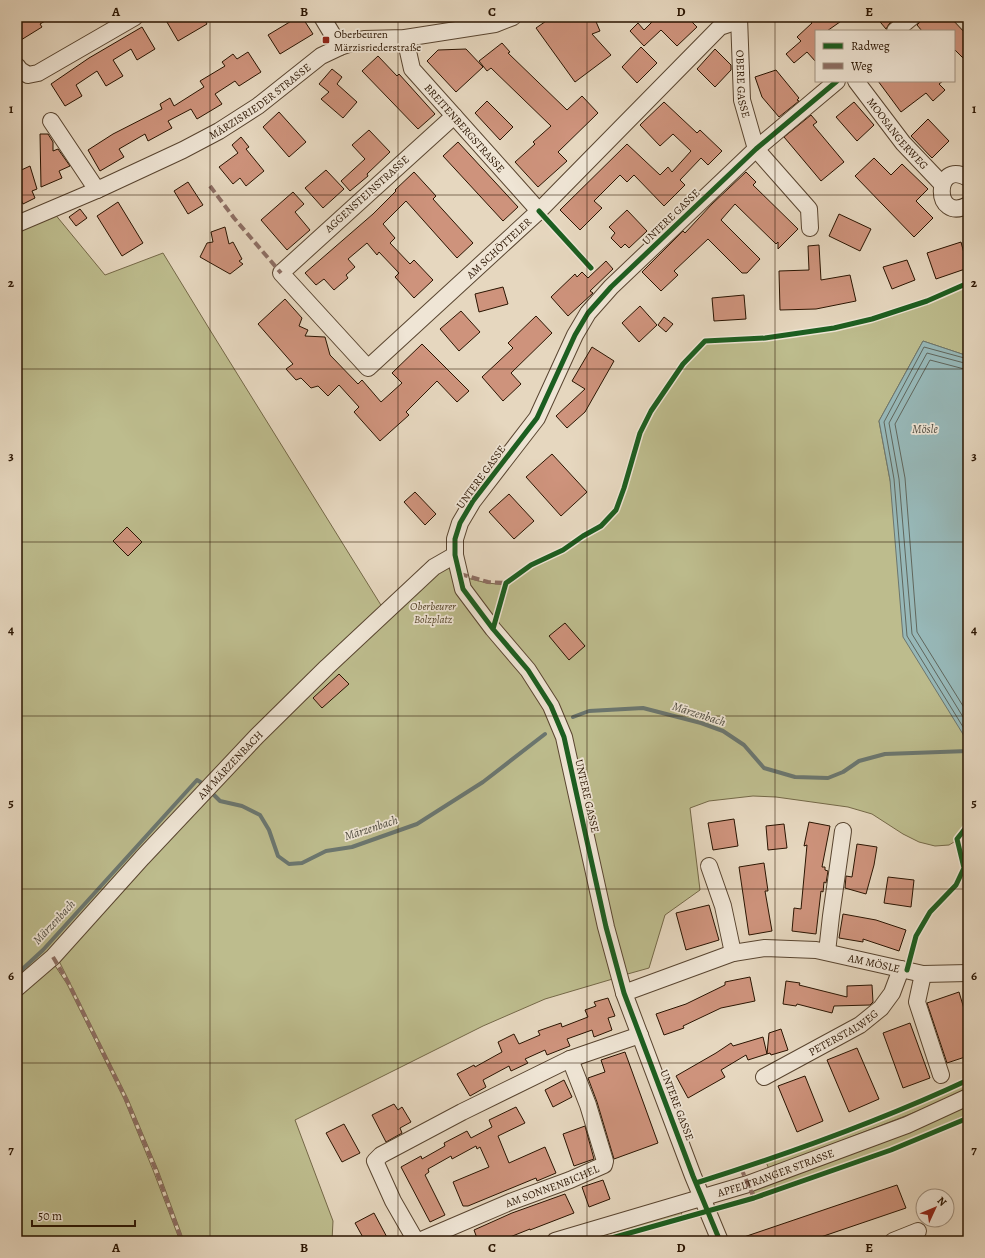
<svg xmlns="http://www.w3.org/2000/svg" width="985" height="1258" font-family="Alegreya,serif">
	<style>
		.green { fill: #bdbc8d; stroke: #746847 }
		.water { fill: #97b8b8; stroke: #6b766f }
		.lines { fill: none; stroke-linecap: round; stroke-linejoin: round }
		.shore { stroke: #60665c; stroke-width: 1 }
		.stream { stroke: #6b766f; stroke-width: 4 }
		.building { fill: #ce937c; stroke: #2a1401 }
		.minor-casing { stroke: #594530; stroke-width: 18 }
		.minor { stroke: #efe5d5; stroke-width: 16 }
		.quiet { stroke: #8d6e63; stroke-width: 4; stroke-dasharray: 8 4; stroke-linecap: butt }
		.cycleway-casing { stroke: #efe5d5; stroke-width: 8 }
		.cycleway { stroke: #1b5e20; stroke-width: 5 }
		.grid { fill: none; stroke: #2a1401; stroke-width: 1; stroke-opacity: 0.55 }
		.poi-dot { fill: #8f2418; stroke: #efe5d5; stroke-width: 1.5 }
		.labels { text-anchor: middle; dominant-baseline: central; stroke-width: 3.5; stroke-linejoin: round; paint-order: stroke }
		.poi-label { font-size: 11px; fill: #2a1401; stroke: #efe5d5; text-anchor: start }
		.street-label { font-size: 11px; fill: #2a1401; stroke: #efe5d5 }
		.park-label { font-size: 11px; font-style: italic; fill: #56462b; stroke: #efe5d5 }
		.water-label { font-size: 12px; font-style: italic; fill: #504d41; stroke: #efe5d5 }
		.neatline { fill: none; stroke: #2a1401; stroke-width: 1.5 }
		.grid-label { font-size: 13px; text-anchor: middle; font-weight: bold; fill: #2a1401 }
	</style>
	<rect width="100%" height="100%" fill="#e6d7bf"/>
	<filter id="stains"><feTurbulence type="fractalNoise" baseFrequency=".005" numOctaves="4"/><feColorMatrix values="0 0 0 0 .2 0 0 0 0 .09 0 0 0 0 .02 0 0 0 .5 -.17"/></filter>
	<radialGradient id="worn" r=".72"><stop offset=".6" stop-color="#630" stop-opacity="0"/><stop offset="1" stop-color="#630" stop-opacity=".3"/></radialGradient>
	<path class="green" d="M54,213L105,275L163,253L210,330L384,610L17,985V227Z
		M968,284V356L923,341L879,421L890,480L966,739H968V827L959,839L949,845L935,846L919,842L903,834L872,814L848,807L776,797L753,796L709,801L690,808L700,890L665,915L649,968L624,975L568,735L463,577L487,583L507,585L533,567L563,551L583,537L602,527L617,511L642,433L653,413L684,365L706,343L765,339L834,330L872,320L928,302Z
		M453,559L526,671L559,735L616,978L545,999L483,1026L295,1120L333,1221L332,1241H184L158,1170L128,1099L57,957L281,715Z
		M52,961L67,984L124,1099L153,1170L180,1241H17V991Z
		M968,1082V1089L941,1102L769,1169L766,1162C834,1138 902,1113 968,1082Z
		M968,1105V1114L890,1148L755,1195L753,1190Z
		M680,1208L682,1215L595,1241H576Z"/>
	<path class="water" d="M923,341L968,356V739H966L903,637L890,480L879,421Z"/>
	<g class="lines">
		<path class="shore" d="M968,359L924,347L884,422L894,479L907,636L968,735
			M968,364L927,353L889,423L899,479L912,634L968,725
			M968,370L930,360L895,424L905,478L917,632L968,714"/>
		<path class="stream" d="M573,717L589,711L643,708L701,723L723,731L744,745L764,768L795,777L828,778L843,772L859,761L885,754L968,751
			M212,793L220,801L242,806L260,815L269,830L278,856L289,864L302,863L326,851L352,847L417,824L483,782L545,734
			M17,974L43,950L197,780L202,783"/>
	</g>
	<path class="building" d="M17,17H52L40,24L42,27L21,40L17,33Z
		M164,17H203L207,24L178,41Z
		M298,17H302L313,34L280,54L268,35Z
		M552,17H594L600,31L592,34L611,55L575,82L536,28Z
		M657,17H687L697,27L677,46L661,30L644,46L630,31L638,23L644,30Z
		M807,17H847L827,31H816V62L807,52L794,63L786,54L801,41L797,37L812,23Z
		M876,17H897L889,24L886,29Z
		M922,17H950L968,36V63L954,49V31H922L917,25L921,21Z
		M142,27L155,49L137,60L131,49L113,60L123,76L106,86L97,71L76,85L82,96L65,106L51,84L89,58Z
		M502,43L510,52L508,53L567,110L582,96L598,113L558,152L567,161L538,187L515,162L535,144L533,142L551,126L491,68L487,71L479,61Z
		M641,47L657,63L637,83L622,67Z
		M466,49L483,67L456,92L427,61L438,50Z
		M715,49L731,65V70L715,87L697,69Z
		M248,52L261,72L239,86L235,81L215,94L222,104L197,119L191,109L168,121L172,128L148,141L145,134L119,149L124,157L100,171L88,150L113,134L162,109L160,104L170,98L174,106L204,87L200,81L225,66L222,62L233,54L237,59Z
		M378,56L397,76L399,74L435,114L418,129L362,71Z
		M332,69L342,77L337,84L357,102L343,118L321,99L329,92L319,84Z
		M776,70L799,98L797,100L799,101L779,117L762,97L755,77Z
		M878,81H943L939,84L945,90L933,101L926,93L901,112Z
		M487,101L513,127L500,140L475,113Z
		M664,102L697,133L700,130L722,151L708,165L701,158L680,180L685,185L664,206L634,175L627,182L620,175L594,201L602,208L580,230L560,210L627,144L660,175L668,167L672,172L691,151L673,134L660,146L640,125Z
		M854,102L874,125L857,141L836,117Z
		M279,112L306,142L289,157L263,127Z
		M811,115L817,122L813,125L844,162L821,181L784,137Z
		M928,119L949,141L932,158L911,136Z
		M369,130L390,152L367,174L368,176L350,191L341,181L365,159L352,145Z
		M40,134H48L53,142V151L58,149L70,166L59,171L62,178L41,187Z
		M241,137L249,147L246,149L264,171L246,186L240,178L233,184L219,167L238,153L232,145Z
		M458,142L518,207L503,221L443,156Z
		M874,158L891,175L902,164L928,189L916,201L933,218L914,237L855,176Z
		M30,166L37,189L32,191L35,198L23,204L17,192V172Z
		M326,170L344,189L323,208L305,188Z
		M414,172L436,196L433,199L473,243L457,258L406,201L383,224L395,238L390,243L410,264L414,260L433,280L414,298L395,277L399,273L379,252L377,255L367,243L348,259L355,267L346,275L348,278L334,290L324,279L316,285L305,273L373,214L396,191L395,190Z
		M746,172L756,182L753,185L798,229L778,249V242L776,244L735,204L721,220L760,259L747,273H742L708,239L674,271L678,275L661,291L642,272L683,231L685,233L712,204Z
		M188,182L203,205L188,214L174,191Z
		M293,192L304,204L295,212L310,230L287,250L261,220Z
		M118,202L143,243L122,256L97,216Z
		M80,209L87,218L76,226L69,217Z
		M627,210L647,231L629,248L625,244L621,248L611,238L615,233L609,227Z
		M839,214L871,229L860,251L829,236Z
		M225,227L229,244L233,242L242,259L239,261L243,264L230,274L200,257L207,243L213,242L211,232Z
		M961,242L968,268L936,279L927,253Z
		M819,245L821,280L850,275L856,301L816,309L780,310L779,271L809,270L808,246Z
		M907,260L915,280L892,289L883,267Z
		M606,261L613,269L590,291L593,293L568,316L551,297L575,274L577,277L582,272L588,278Z
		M503,287L508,304L479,312L475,294Z
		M744,295L746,319L714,321L712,298Z
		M285,299L302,318L299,326L308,330L305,336L325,337L330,355L358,384L362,380L381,402L402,383L392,373L422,344L469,391L457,402L437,381L406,412L409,415L380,441L354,412L359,407L339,385L328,396L318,386L311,388L301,378L296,380L286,369L293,364L258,324Z
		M640,306L657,325L639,342L622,323Z
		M461,311L480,332L459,351L440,329Z
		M536,316L552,333L511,373L521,384L503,401L482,377L513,348L508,343Z
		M664,317L673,324L666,332L658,325Z
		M592,347L614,361L585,412L567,428L556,416L585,389L572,381Z
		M552,454L587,492L561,516L526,477Z
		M415,492L436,514L425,525L404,502Z
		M509,494L534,521L514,539L489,512Z
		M127,527L142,542L128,556L113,541Z
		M565,623L585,646L569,660L549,636Z
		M339,674L349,684L322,708L313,698Z
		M734,819L738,846L713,850L708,823Z
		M809,822L830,826L822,867H825V870L828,871L826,883L824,882L823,892L821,891L816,934L792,931L794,908L801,909L807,845L804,846Z
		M784,824L787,848L768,850L766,826Z
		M857,844L877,847L874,865L866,894L845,888L846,876L852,877Z
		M764,863L768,891H765L772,931L749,935L739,867Z
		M888,877L914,880L911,907L884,903Z
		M709,905L719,940L686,950L676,913Z
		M843,914L876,920L906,930L899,951L863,939V942L839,938Z
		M750,977L755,1001L721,1008L683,1026L684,1028L664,1035L656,1014L686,1004L725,985V982Z
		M786,981L800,983L799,985L847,997V986L872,985L873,1002L870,1005L834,1006L832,1013L797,1004L796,1006L783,1004Z
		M959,992L968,1022V1056L947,1063L927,1003Z
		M608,998L615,1016L608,1018L612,1030L594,1037L592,1030L567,1039L570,1046L547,1055L545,1050L525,1059L528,1063L511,1071L509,1066L483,1080L486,1087L470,1096L457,1074L474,1065L475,1067L502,1052L498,1042L514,1034L519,1044L540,1035L538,1031L561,1023L562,1027L588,1017L585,1010L596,1006L594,1002Z
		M910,1023L930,1078L903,1088L883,1033Z
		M781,1029L788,1050L771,1055L770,1053L748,1060L746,1055L721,1070L725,1077L688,1098L676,1076L716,1053L731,1043L733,1046L763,1037L767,1054L769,1033Z
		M857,1048L879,1099L849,1112L827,1060Z
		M625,1052L658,1143L614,1159L597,1102L588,1078L605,1072L601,1060Z
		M805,1076L823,1121L797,1132L778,1086Z
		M564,1080L572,1097L553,1107L545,1090Z
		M394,1104L398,1110L402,1107L411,1122L400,1128L402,1133L386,1142L372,1115Z
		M516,1107L525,1123L498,1136L509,1163L545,1147L556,1173L537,1181L536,1178L468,1206H463L453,1182L489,1167L480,1147L477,1149L476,1146L452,1159L451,1156L428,1169L429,1172L425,1175L445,1215L430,1222L401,1167L421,1156L422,1159L445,1146L444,1143L467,1131L471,1138L492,1127L489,1120Z
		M344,1124L360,1153L342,1162L326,1133Z
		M585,1126L594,1159L574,1166L563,1134Z
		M603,1180L610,1199L589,1207L582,1187Z
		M897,1185L906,1208L809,1241H738V1239Z
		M565,1194L574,1213L530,1230V1229L500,1241H478L474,1230L512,1213Z
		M374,1213L389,1241H365L355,1223Z"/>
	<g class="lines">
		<g class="minor-casing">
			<g id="minor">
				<path d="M322,17L340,47"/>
				<path id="s1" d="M739,17L742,100L756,149L809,209L810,228"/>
				<path d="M895,31L912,17"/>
				<path id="s2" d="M405,38L412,69L539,211"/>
				<path d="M17,66L20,70L28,75L38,73L135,17"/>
				<path id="s3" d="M856,81L903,143L942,184"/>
				<path id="s4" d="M454,116L281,273L368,368L539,211L720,27L738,21"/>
				<path d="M51,121L97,190"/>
				<path d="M968,178C933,158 933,224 968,205"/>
				<path id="s5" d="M17,224L97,190L183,150L219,131L258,106L321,56L340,47L364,39L405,38L495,24L513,17"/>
				<path d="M709,866L723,906L733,953"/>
				<path d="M827,952L831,916L843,831"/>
				<path d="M923,974L917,1002L941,1075"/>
				<path id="s6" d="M17,988L53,957L142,858L257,736L327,667L434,567L455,555"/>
				<path id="s7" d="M624,993L733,953L765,948L816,950L923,974L968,973"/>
				<path id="s8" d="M764,1077L860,1025L881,1008L892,993L901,969"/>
				<path d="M416,1241L393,1201L375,1161L381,1155L462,1112L570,1059L640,1035"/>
				<path id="s9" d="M419,1241L510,1202L570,1180L604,1165L605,1161L588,1105L570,1059"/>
				<path id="s10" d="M555,1241L748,1184L907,1125L968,1097"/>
				<path d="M720,1241L693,1176L624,993L606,927L564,737L551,706L528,670L493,629L463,589L455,555V539L460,523L473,501L537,418L575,335L588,313L611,287L756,149L837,81"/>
				<path d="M893,1241L918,1231"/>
			</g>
		</g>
		<use href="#minor" class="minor"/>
		<path class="quiet" d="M210,186L234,218L281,273
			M460,574L488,582L506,583
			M53,957L68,982L125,1097L155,1168L182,1241
			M741,1168L754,1198"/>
		<g class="cycleway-casing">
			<path id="cycleway" d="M539,211L591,268
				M493,629L506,583L531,565L563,550L583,536L601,526L616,510L624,488L640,433L651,411L683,364L705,341L765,338L834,328L872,319L927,301L968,283
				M907,970L916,936L930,912L956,885L964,868L957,839L968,825
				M696,1183C788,1154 880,1121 968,1080
				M601,1241L754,1198L891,1150L968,1118
				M720,1241L693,1176L624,993L606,927L564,737L551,706L528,670L493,629L463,589L455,555V539L460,523L473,501L537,418L575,335L588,313L611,287L756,149L837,81"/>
		</g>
		<use href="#cycleway" class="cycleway"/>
	</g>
	<path class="grid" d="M210,17V1241M398,17V1241M587,17V1241M775,17V1241M17,195H968M17,369H968M17,542H968M17,716H968M17,889H968M17,1063H968"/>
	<rect class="poi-dot" x="322" y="36" width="8" height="8" rx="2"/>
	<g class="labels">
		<g class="poi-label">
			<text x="334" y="34">Oberbeuren<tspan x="334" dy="13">Märzisriederstraße</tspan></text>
		</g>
		<g class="street-label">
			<text stroke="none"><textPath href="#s1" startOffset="67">OBERE GASSE</textPath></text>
			<text stroke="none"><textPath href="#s5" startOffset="273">MÄRZISRIEDER STRASSE</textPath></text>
			<text stroke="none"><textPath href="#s2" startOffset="111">BREITENBERGSTRASSE</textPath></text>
			<text stroke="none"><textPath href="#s3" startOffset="67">MOOSANGERWEG</textPath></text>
			<text transform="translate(367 194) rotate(-42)">AGGENSTEINSTRASSE</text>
			<text transform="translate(671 217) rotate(-44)">UNTERE GASSE</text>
			<text stroke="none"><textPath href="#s4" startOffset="540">AM SCHÖTTELER</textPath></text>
			<text transform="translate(481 477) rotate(-54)">UNTERE GASSE</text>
			<text stroke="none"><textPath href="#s6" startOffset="309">AM MÄRZENBACH</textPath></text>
			<text transform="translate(587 796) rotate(77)">UNTERE GASSE</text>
			<text stroke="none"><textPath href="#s7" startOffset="259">AM MÖSLE</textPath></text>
			<text stroke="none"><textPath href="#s8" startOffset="91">PETERSTALWEG</textPath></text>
			<text transform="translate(677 1105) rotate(69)">UNTERE GASSE</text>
			<text stroke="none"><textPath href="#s10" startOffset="231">APFELTRANGER STRASSE</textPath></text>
			<text stroke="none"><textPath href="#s9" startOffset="144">AM SONNENBICHEL</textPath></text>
		</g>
		<g class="park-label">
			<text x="433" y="606">Oberbeurer<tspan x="433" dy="13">Bolzplatz</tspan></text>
		</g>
		<g class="water-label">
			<text x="925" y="429">Mösle</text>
			<text transform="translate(699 714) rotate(18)">Märzenbach</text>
			<text transform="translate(371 828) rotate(-18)">Märzenbach</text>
			<text transform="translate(54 922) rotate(-47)">Märzenbach</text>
		</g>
	</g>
	<rect width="985" height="1258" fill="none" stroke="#e6d7bf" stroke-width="44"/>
	<rect x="815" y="30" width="140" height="52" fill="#efe5d5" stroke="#a09180"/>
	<rect x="823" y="43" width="20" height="6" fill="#1b5e20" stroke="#a09180"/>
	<text x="851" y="50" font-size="12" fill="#2a1401">Radweg</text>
	<rect x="823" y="63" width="20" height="6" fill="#8d6e63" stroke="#a09180"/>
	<text x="851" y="70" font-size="12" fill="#2a1401">Weg</text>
	<g transform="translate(935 1208) rotate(46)"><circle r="19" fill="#efe5d5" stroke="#a09180"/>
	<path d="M0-3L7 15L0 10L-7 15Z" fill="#8f2418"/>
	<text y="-6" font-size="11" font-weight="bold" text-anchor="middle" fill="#2a1401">N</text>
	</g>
	<path d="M32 1220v6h103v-6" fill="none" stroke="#2a1401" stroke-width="2"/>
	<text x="38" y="1220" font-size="12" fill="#2a1401" stroke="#efe5d5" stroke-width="3" paint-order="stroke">50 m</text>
	<rect x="22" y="22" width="941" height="1214" class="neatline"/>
	<g class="grid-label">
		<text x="116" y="16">A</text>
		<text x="304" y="16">B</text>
		<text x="492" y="16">C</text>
		<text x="681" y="16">D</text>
		<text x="869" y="16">E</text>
		<text x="11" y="113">1</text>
		<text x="974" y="113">1</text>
		<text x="11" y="287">2</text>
		<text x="974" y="287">2</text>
		<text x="11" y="460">3</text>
		<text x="974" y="460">3</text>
		<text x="11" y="634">4</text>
		<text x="974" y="634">4</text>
		<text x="11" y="807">5</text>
		<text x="974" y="807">5</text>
		<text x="11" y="980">6</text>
		<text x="974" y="980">6</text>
		<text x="11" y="1154">7</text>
		<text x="974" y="1154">7</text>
		<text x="116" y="1252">A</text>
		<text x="304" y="1252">B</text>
		<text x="492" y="1252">C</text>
		<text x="681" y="1252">D</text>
		<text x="869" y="1252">E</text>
	</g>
	<rect width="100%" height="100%" filter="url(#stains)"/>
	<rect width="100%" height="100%" fill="url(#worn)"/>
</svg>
